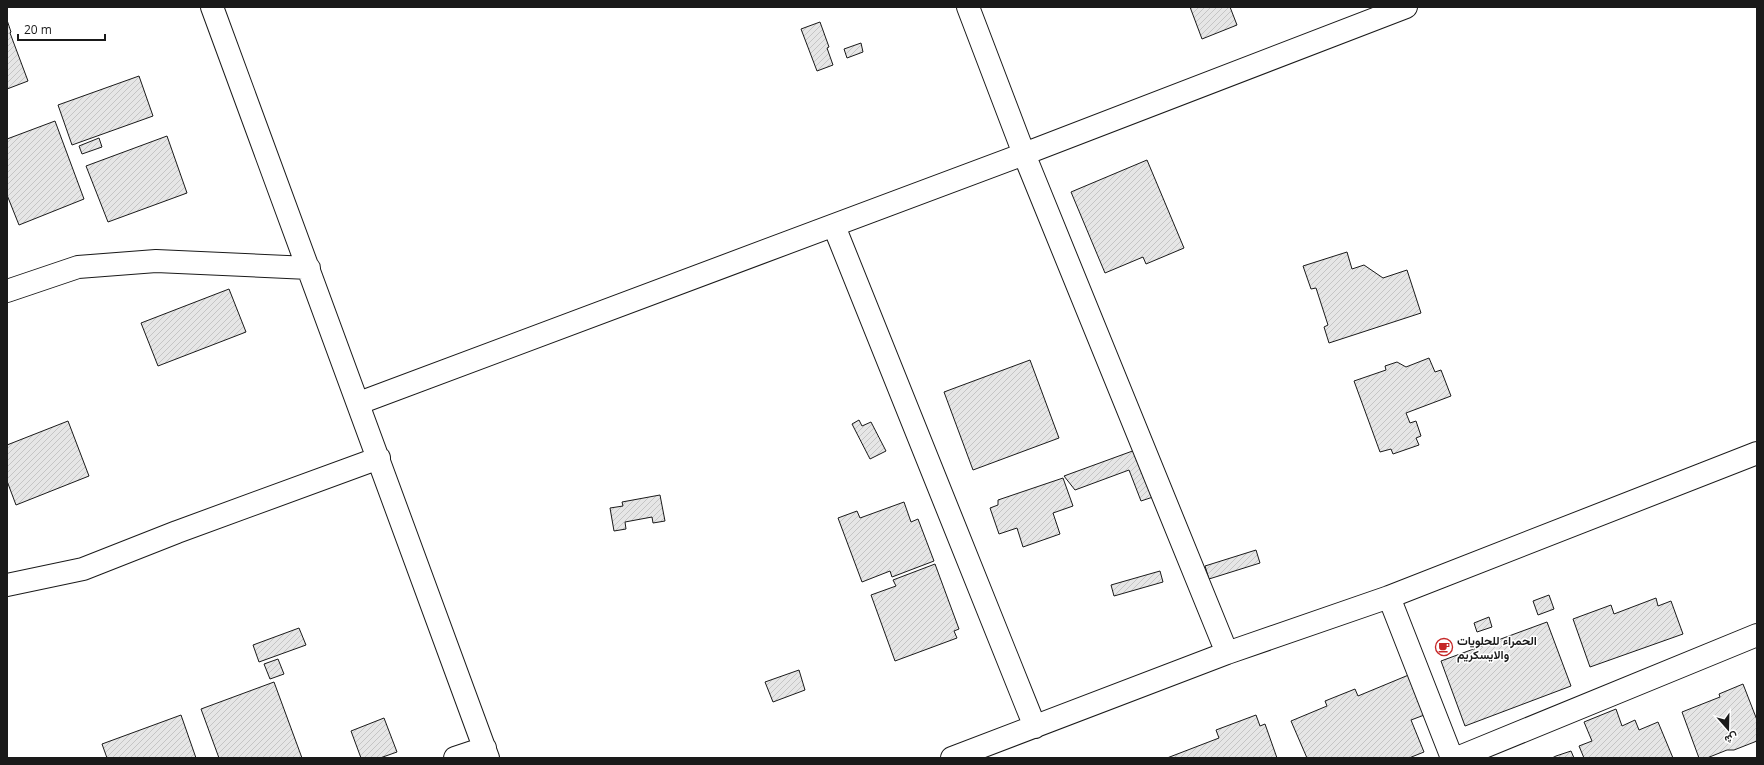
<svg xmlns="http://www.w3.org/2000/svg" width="1764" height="765" font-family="'Open Sans',Vazirmatn,sans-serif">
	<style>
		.building { fill: url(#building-hatch); stroke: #1a1a1a }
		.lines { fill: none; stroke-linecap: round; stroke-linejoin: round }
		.minor-casing { stroke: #1a1a1a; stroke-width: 24 }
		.minor { stroke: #fff; stroke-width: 22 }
		.labels { text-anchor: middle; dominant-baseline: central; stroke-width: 3; stroke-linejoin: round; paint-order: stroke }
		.poi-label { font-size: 12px; font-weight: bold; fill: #1a1a1a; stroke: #fff; text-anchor: start }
	</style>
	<defs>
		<pattern id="building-hatch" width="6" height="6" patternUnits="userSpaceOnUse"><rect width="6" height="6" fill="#e6e6e6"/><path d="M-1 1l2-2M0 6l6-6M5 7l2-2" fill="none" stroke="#c5c5c5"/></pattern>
	</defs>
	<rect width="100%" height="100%" fill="#fff"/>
	<path class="building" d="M1190,7H1230L1237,25L1202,39Z
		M7,20L11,32L10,33L28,81L7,89Z
		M820,22L829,47L827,48L833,65L817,71L801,29Z
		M861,43L863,52L847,58L844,49Z
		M139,76L153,116L72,145L58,105Z
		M55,121L84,199L19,225L7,195V139Z
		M167,136L187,193L108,222L86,166Z
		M99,138L102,147L82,154L79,146Z
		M1147,160L1184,248L1146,264L1143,257L1105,273L1071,192Z
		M1347,252L1352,269L1364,265L1383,278L1407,270L1421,313L1329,343L1324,327L1328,325L1316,288L1311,289L1303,266Z
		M229,289L246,332L158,366L141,323Z
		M1429,358L1435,372L1441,370L1451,396L1406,413L1410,423L1416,421L1421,436L1416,438L1419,445L1393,454L1391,449L1380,452L1354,381L1386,370L1385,366L1397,362L1406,367Z
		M1030,360L1059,438L973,470L944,392Z
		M859,420L862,426L871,422L886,451L870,459L852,424Z
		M68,421L89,476L16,505L7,481V445Z
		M1138,449L1156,496L1141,501L1129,470L1075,490L1064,476Z
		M1063,478L1073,506L1053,513L1060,534L1023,547L1017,528L999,534L990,508L998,505V500Z
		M660,495L665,521L653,523L652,517L625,522L626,529L614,531L610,508L623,506L622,502Z
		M904,502L911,522L918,519L934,561L892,577L890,571L862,582L838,518L857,511L860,518Z
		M1256,550L1260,563L1209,579L1205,566Z
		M935,564L959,629L954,631L957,638L895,661L871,595L896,586L893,580Z
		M1160,571L1163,582L1114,596L1111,585Z
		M1549,595L1554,609L1538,615L1533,601Z
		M1656,598L1658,606L1671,601L1683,634L1590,667L1573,619L1611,605L1614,614Z
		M1489,617L1492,627L1477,632L1474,623Z
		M1547,622L1571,686L1465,726L1441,661Z
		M299,628L306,645L259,662L253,645Z
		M278,659L284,674L270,679L264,664Z
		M799,670L805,690L773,702L765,682Z
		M1411,674L1427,714L1411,720L1424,752L1409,758H1307L1291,721L1327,706L1325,701L1355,689L1358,696Z
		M274,682L302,758H219L201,709Z
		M1743,684L1757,720V741L1734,750H1727L1707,758H1699L1682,712L1720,697L1719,694Z
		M1616,709L1622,726L1635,720L1639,730L1658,722L1673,758H1584L1579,746L1592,741L1584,722Z
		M181,715L196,758H107L102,744Z
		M1256,715L1260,726L1265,724L1277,758H1167L1219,738L1216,730Z
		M384,718L397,752L380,758H361L351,731Z
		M1571,751L1574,758H1552L1556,756Z"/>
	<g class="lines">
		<g class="minor-casing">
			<path id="minor" d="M212,7L488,758
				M968,7L1024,154L1227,653
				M834,226L1035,727
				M7,291L78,267L156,261L309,268
				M359,403L1024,154L1406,7
				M7,585L83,569L177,532L379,458
				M1389,597L1452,758
				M455,758L485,748
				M952,758L1227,653L1389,597L1757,453
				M1457,758L1757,635"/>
		</g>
		<use href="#minor" class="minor"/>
	</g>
	<defs>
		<g id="cafe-ring" transform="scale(0.9)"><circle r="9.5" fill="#fff" stroke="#c62828" stroke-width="1.5"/><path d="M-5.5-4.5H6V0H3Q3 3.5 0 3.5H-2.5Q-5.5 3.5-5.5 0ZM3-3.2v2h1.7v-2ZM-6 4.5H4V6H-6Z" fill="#c62828"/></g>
	</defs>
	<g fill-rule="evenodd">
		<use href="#cafe-ring" x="1444" y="647"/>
	</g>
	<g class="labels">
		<g class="poi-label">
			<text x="1457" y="640">الحمراء للحلويات<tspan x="1457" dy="14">والايسكريم</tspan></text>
		</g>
	</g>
	<rect width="1764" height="765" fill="none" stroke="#1a1a1a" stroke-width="16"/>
	<g transform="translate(1728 729) rotate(160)" stroke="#ffffff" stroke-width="3" paint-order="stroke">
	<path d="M0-3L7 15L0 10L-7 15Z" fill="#1a1a1a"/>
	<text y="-6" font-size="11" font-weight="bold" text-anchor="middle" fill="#1a1a1a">ش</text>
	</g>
	<path d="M18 34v6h87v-6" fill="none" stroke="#1a1a1a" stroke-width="2"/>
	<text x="24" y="34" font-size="12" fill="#1a1a1a" stroke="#ffffff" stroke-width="3" paint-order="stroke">20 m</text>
</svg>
